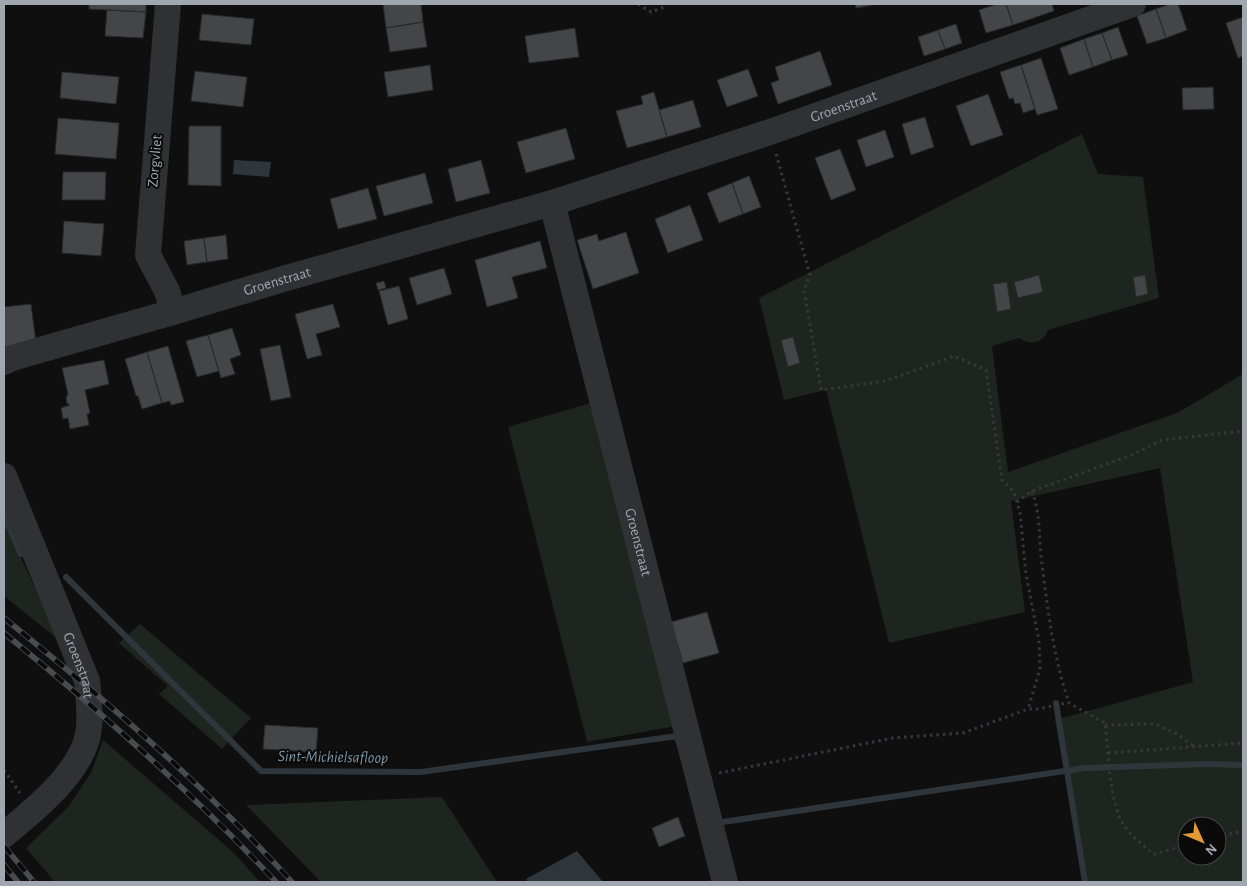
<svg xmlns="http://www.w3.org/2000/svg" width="1247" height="886" font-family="'Alegreya Sans',sans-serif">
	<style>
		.green { fill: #1e241e; fill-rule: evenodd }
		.water { fill: #2e363c }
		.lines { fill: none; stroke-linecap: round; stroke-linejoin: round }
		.stream { stroke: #2e363c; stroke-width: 6 }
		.building { fill: #434548; stroke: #29292c }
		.path { stroke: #36383c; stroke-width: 3; stroke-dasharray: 2.5 4; stroke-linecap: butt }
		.minor { stroke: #303135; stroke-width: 26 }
		.rail-casing { stroke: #494b50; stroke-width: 5.5 }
		.rail { stroke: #0a0a0b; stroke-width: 4; stroke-dasharray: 11; stroke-linecap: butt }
		.labels { text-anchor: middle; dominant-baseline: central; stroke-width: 4; stroke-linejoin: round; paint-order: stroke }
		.street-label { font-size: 15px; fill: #a1a7b0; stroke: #0a0a0b }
		.water-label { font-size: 16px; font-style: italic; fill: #7a97a9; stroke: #0a0a0b }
	</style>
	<rect width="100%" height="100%" fill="#0f0f10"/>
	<path class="green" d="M1082,134L1098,174L1143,177L1159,298L1048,330C1043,343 1031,346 1019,338L992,346L1008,472L1177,413L1243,374V882H1084L1055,720L1193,682L1160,468L1011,501L1025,612L889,643L826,390L784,400L759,298ZM1187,826H1217V856H1187Z
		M594,402L676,726L587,742L508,427Z
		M4,521L59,640L4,596Z
		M140,624L251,718L222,749L159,694L168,686L119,643Z
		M103,740L233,852L260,882H55L26,848L68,807L91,773Z
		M442,797L497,882H321L246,805Z"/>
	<path class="water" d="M234,160L271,162L269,177L233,174Z
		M577,851L603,882H528L526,879Z"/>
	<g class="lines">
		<path class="stream" d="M4,516L21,554
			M66,577L261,771L421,772L677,736L678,741
			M1056,703L1085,882
			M716,823L1085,768L1207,764L1243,765"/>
	</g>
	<path class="building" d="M89,4H146V12L89,9Z
		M383,4H421L423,22L386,28Z
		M855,4H873V5L856,8Z
		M997,4H1006L1013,25L986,33L979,10Z
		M1006,4H1052L1054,11L1013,25Z
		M1170,4H1178L1187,30L1166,38L1156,9Z
		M1156,9L1166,38L1147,44L1137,16Z
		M107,10L146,12L143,38L105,36Z
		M202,14L254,19L251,45L199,40Z
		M1243,17V56L1238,58L1226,23Z
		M423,22L427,47L390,52L386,28Z
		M956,24L962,43L945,49L938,30Z
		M1118,27L1128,55L1112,60L1102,33Z
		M575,28L579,57L529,63L525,36Z
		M938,30L945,49L924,56L918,37Z
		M1102,33L1112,60L1093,67L1084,39Z
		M1084,39L1093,67L1069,75L1060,48Z
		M820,51L832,85L778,104L771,83L779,80L775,67Z
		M1041,58L1058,109L1037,115L1021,65Z
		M430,65L433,90L388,97L384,72Z
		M1021,65L1035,109L1023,113L1020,103L1015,104L1013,98L1009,99L1000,72Z
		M748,69L758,96L727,107L717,80Z
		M195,71L247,77L243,107L191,101Z
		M62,72L119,77L116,104L60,98Z
		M1213,87L1214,109L1183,110L1182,88Z
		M654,92L667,137L627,148L616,111L643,104L641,96Z
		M988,94L1003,135L971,146L956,106Z
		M693,100L701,127L667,137L659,110Z
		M925,117L934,147L911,155L902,124Z
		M58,118L119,123L116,159L55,154Z
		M189,126H221V186L188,185Z
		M566,128L575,159L526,173L517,142Z
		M885,130L894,157L866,167L857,140Z
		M840,149L856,190L831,200L815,158Z
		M481,160L490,193L456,202L448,169Z
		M63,172H106L105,200H62Z
		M425,173L433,203L384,216L376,186Z
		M749,176L761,207L743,214L732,183Z
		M732,183L743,214L719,223L707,193Z
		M368,188L377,219L338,229L330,199Z
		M690,205L703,240L668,253L655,219Z
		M64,221L104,224L101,256L62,253Z
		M626,232L639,273L593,289L577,240L597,234L599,241Z
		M226,235L228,259L207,262L204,238Z
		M204,238L207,262L187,265L184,241Z
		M540,241L547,268L512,277L518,298L487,307L475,260Z
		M444,268L452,294L417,305L409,278Z
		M1039,275L1043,292L1018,298L1014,282Z
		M1145,275L1148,294L1136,297L1133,277Z
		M384,281L386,288L378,290L376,283Z
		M1007,282L1011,309L997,312L993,284Z
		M399,286L408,319L388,325L379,291Z
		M31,304L36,343L4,347V307Z
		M333,304L340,327L316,334L322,355L307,359L295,314Z
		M232,328L241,355L230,359L235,374L221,378L208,335Z
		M208,335L219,371L197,377L186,341Z
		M793,337L800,363L788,367L781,340Z
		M280,345L291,397L271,401L260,349Z
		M168,346L184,402L171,405L170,401L162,403L147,352Z
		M147,352L162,403L142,409L138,396H136L125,359Z
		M104,360L109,384L85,390L90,413L87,414L89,425L70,429L68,418L63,419L61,408L70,405L67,403L66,397L68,394L62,368Z
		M707,612L719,653L683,663L671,622Z
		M265,725L318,728L316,752L263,749Z
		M678,817L685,836L659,847L652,828Z"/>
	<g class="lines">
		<path class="path" d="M638,4L651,12L664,7L665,4
			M776,154L810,275L804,290L821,390L886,381L954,356L986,370L1002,480L1014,492L1020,513L1026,574L1039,641L1040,669L1028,709C1042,710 1055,704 1069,703
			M1032,491C1040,512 1039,534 1041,556C1047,605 1053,656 1069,703L1105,723C1109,753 1108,792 1121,820C1128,833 1142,845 1154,854L1187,845
			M1017,502L1032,491L1132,455L1162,440L1243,431
			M1105,725L1155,724L1177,734L1193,746
			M1108,753L1243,743
			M4,770L20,793
			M719,773L893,738L963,733L1028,709
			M1217,837L1243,831"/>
		<g class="minor">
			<path d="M168,4L148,255L167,291L173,312"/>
			<path id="s1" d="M552,203L725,882"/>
			<path id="s2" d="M4,362L12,358L173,312L283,279L552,203L770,132L1133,4"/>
			<path id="s3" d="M4,476L87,681C89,699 91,718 88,735C79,775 33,811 4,835"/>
		</g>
		<g class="rail-casing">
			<path id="rail" d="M4,618C107,701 203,784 292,882
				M4,633C100,711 192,792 276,882
				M4,846L34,882
				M4,865L18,882"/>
		</g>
		<use href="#rail" class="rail"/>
	</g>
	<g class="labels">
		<g class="street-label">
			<text stroke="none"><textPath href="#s2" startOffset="878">Groenstraat</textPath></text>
			<text transform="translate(155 161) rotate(-85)">Zorgvliet</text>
			<text stroke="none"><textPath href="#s2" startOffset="285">Groenstraat</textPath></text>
			<text stroke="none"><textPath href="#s1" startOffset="350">Groenstraat</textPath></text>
			<text stroke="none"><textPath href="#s3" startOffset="204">Groenstraat</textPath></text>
		</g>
		<g class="water-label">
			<text transform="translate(333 757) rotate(1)">Sint-Michielsafloop</text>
		</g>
	</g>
	<rect width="1247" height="886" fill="none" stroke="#a1a7b0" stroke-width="10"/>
	<g transform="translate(1202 841) rotate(134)"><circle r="24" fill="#0a0a0b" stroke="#46494d"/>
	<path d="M0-4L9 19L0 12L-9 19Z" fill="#e39934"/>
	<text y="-8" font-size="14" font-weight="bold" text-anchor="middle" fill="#a1a7b0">N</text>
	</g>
</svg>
